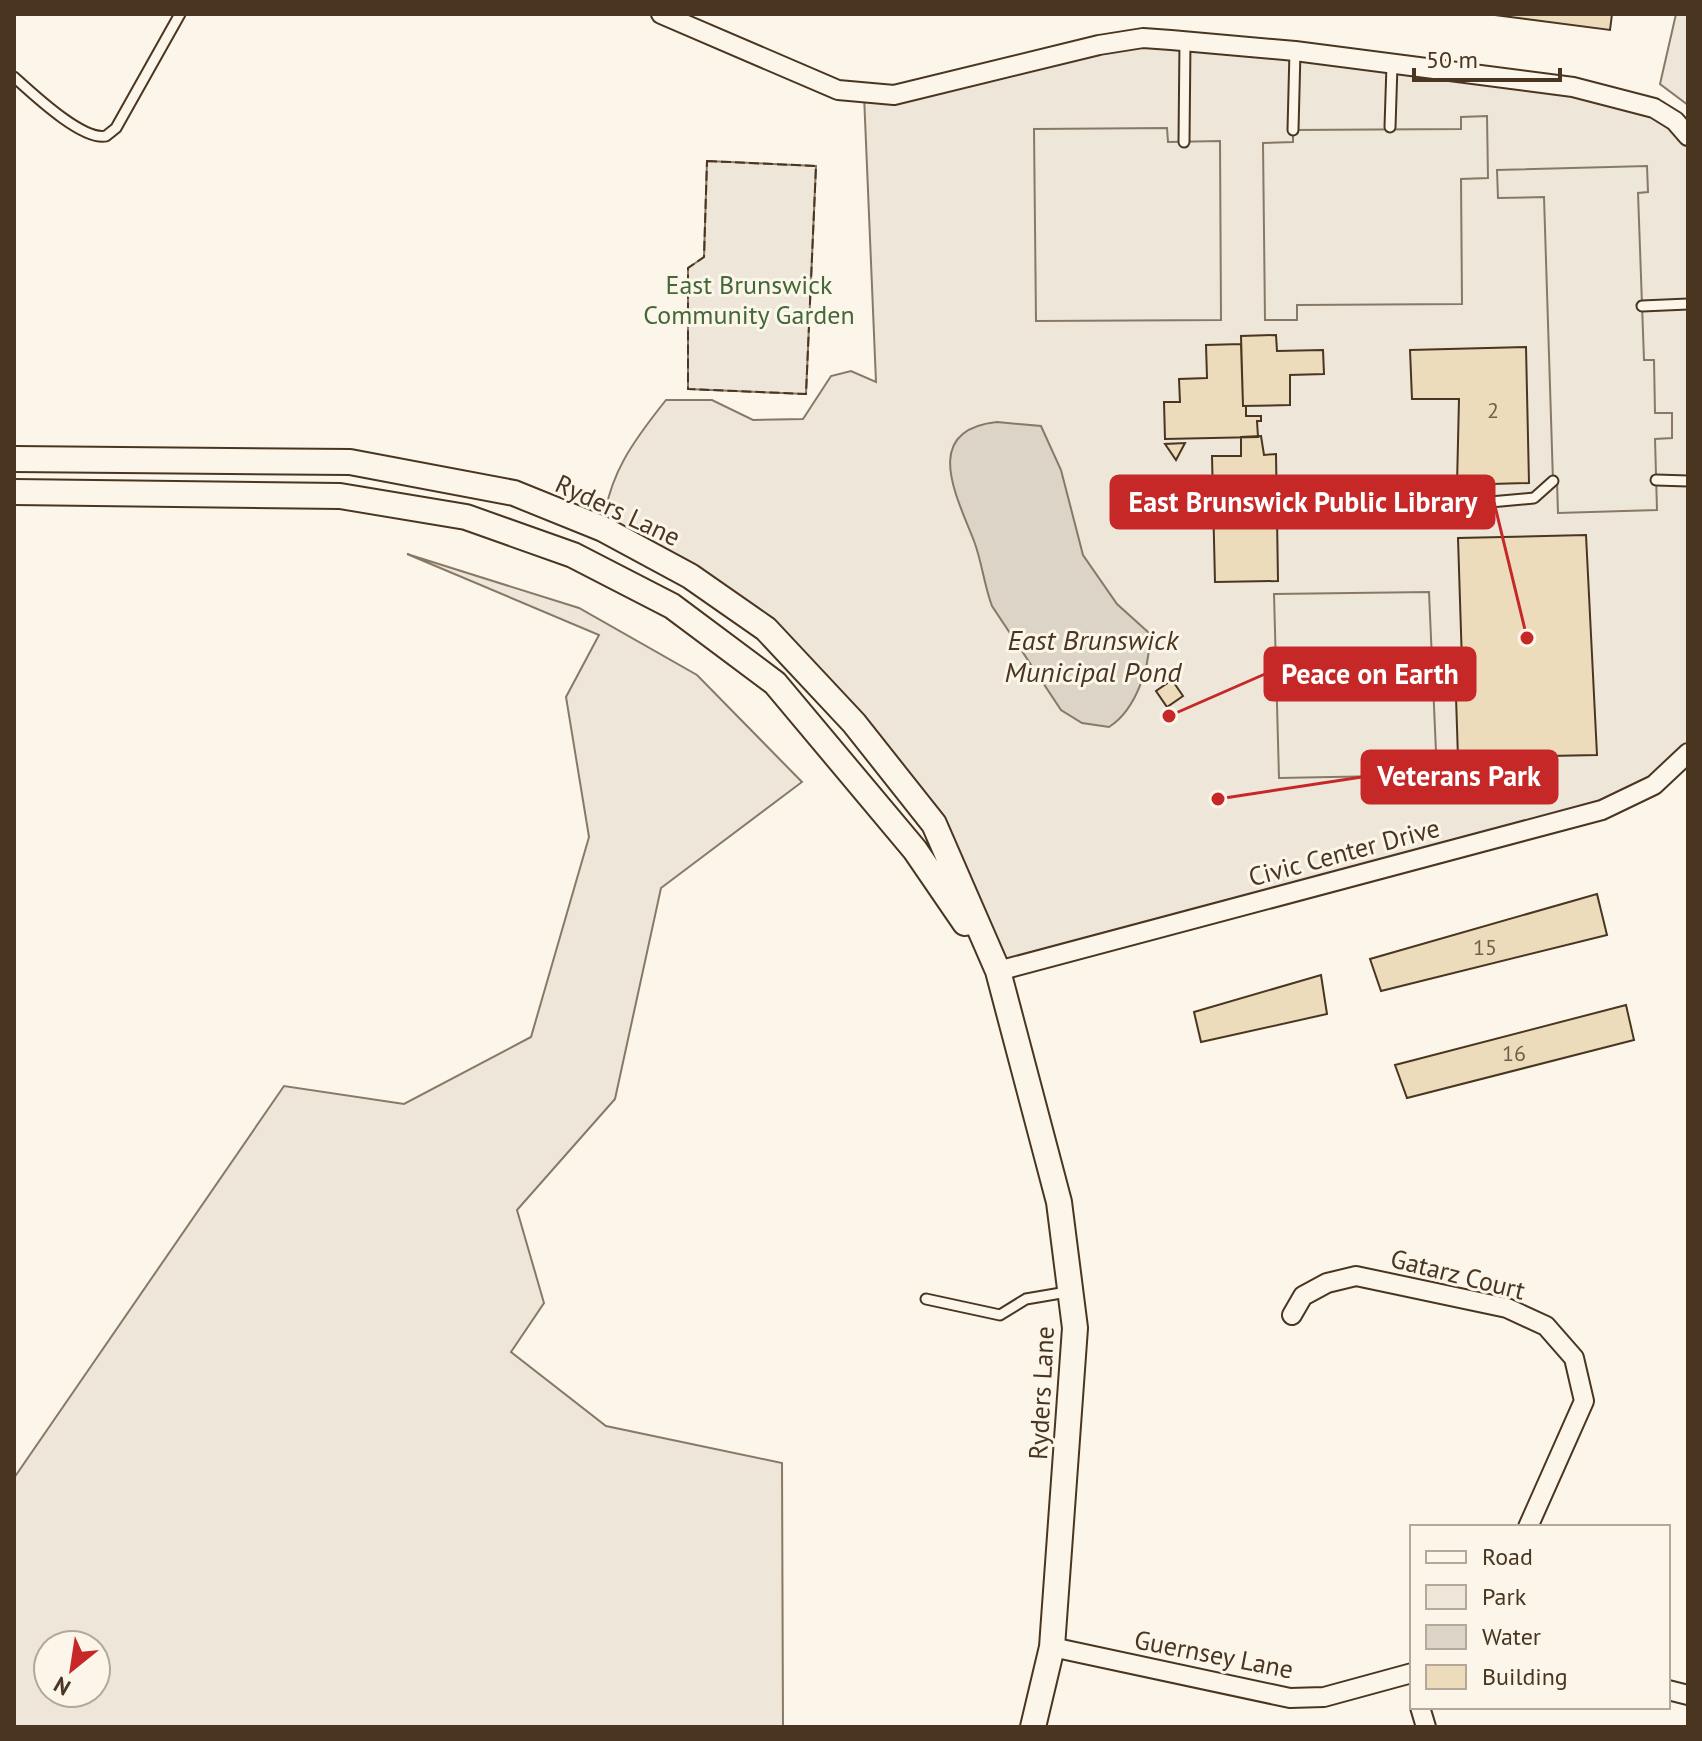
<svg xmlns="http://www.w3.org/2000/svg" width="1702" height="1741" font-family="'PT Sans',sans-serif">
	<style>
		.green { fill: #ede6d9; stroke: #887966; stroke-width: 2; fill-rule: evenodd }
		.parking { fill: #ede7d9; stroke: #887966; stroke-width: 2 }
		.water { fill: #dcd4c6; stroke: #887966; stroke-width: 2 }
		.building { fill: #ecdcbc; stroke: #4a3520; stroke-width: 2 }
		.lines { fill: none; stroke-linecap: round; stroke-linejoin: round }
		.lane-casing { stroke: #4a3520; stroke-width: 13 }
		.street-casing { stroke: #4a3520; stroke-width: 22 }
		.secondary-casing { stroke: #4a3520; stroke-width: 28 }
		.lane { stroke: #fbf6e9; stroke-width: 9 }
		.street { stroke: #fbf6e9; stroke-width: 18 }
		.secondary { stroke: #fbf6e9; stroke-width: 24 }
		.fence { stroke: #4a3520; stroke-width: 2; stroke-dasharray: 10 4; stroke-linecap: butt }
		.labels { text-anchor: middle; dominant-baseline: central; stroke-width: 6; stroke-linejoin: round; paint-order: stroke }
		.number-label { font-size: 22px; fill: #725f47 }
		.park-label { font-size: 26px; fill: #436837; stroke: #fbf6e9 }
		.street-label { font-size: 26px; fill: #4a3520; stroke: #fbf6e9 }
		.water-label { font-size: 28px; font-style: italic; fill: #4a3520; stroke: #fbf6e9 }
		.leader { fill: none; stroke: #c62828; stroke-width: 3 }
		.callout-dot { fill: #c62828; stroke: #fbf6e9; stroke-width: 3 }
		.callout { fill: #c62828; stroke: #c62828; stroke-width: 3 }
		.callout-label { font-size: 28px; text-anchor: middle; font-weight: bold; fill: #fff }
	</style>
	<rect width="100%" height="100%" fill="#fbf6e9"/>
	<path class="green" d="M1676,14H1688V105L1660,84Z
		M1143,38L1624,98L1688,136V753L1639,794L998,971L934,824L766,629L603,529C607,476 634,440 666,400H712L753,420L803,419L831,376L851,371L876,382L864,95Z
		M707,161L816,166L806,394L688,389V268L704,257Z
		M407,554L579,608L697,675L802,782L661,888L615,1099L517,1210L544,1303L511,1352L606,1426L782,1463L783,1727H14V1478L284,1086L404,1104L531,1037L589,837L566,697L599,635ZM48,1645H96V1693H48Z"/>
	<path class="parking" d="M1487,116L1488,178L1461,179L1462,304L1297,305V320H1265L1263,143L1293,142V130L1461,129V117Z
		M1167,128L1168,142L1220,141L1221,320L1036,321L1034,129Z
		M1647,166L1648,192L1638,193L1644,360H1654L1655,413H1672V438L1655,439L1657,510L1558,513L1557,481H1553L1544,197L1498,198L1497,170Z
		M1429,592L1437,775L1279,778L1274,594Z"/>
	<path class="water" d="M997,422L1041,426L1061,470L1083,555L1117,604L1148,632C1153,662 1136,710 1109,727L1082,723L1061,710L992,606C984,585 982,562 974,541C956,495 921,430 997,422Z"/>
	<path class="building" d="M1487,14H1612L1610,30Z
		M1276,335L1277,351L1323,350L1324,374L1290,375V405L1243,406L1241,336Z
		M1241,344L1243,406H1246V416H1261V421H1257L1258,437L1165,439L1164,402H1180L1179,379L1207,378L1206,345Z
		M1526,347L1529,483L1457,485L1459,399H1412L1410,350Z
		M1261,436L1264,455L1276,454L1278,581L1215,582L1212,456H1241V437Z
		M1185,443L1176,460L1165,444Z
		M1586,535L1597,755L1458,758L1456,697H1450L1449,664L1462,663L1458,538Z
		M1172,680L1183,696L1167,707L1156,691Z
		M1597,894L1607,935L1381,991L1370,959Z
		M1321,975L1327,1014L1201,1042L1194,1012Z
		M1626,1005L1634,1040L1407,1098L1395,1065Z"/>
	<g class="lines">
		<g class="lane-casing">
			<path id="lane" d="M14,77C32,93 82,141 106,136L116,128L180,14
				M1390,127L1392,65
				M1293,130L1295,51
				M1184,142L1185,41
				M1642,306L1688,304
				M1656,480L1688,481
				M1479,503L1534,498L1553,481
				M926,1299L1000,1315L1026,1299L1067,1292"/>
		</g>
		<g class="street-casing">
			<path id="street" d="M661,14L838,90L894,95L1099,45L1143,38L1171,40L1295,51L1573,87L1654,108L1675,121L1688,136
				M998,971L1602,810L1654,785L1688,753
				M1292,1315L1303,1296L1327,1283L1356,1276L1507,1308L1546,1326L1574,1358L1584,1401L1528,1527
				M1052,1647L1290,1698L1324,1697L1412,1673
				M1668,1690L1688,1695
				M1420,1707L1426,1727"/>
		</g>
		<g class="secondary-casing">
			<path id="secondary" d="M14,459L350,462L514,493L603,529L690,576L766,629L854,723L934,824L998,971L1059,1202L1075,1328L1052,1647L1033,1727
				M14,492L340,496L466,517L573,555L672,606L775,683L915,850L965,923"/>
		</g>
		<use href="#lane" class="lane"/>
		<use href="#street" class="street"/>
		<use href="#secondary" class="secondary"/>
		<path class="fence" d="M707,161L816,166L806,394L688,389V268L704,257Z"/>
	</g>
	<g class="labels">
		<g class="number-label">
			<text x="1493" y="410">2</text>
			<text x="1485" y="947">15</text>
			<text x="1514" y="1053">16</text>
		</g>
		<g class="park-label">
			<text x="749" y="284">East Brunswick<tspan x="749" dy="30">Community Garden</tspan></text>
		</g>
		<g class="street-label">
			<text transform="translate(618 510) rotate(25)">Ryders Lane</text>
			<text transform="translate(1344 852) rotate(-15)">Civic Center Drive</text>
			<text transform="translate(1458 1274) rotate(14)">Gatarz Court</text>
			<text transform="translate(1041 1393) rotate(-87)">Ryders Lane</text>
			<text transform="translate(1214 1654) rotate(11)">Guernsey Lane</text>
		</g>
		<g class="water-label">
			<text x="1093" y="639">East Brunswick<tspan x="1093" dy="32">Municipal Pond</tspan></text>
		</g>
	</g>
	<path class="leader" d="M1527 638L1494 502M1169 716L1265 674M1218 799L1362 777"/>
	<g class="callout-dot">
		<circle cx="1527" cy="638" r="8"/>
		<circle cx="1169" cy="716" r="8"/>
		<circle cx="1218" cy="799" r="8"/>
	</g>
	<g class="callout">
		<rect x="1111" y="476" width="383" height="52" rx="8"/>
		<rect x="1265" y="648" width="210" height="52" rx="8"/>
		<rect x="1362" y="751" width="195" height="52" rx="8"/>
	</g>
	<g class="callout-label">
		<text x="1303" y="512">East Brunswick Public Library</text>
		<text x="1370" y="684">Peace on Earth</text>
		<text x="1459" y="786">Veterans Park</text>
	</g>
	<rect width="1702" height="1741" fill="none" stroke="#4a3520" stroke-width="32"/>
	<rect x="1410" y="1525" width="260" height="184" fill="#fbf6e9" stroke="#b4a999" stroke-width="2"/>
	<rect x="1426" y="1551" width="40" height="12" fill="#fbf6e9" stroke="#b4a999" stroke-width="2"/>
	<text x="1482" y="1565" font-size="24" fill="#4a3520">Road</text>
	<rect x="1426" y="1585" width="40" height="24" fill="#ede6d9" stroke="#b4a999" stroke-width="2"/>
	<text x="1482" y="1605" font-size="24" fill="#4a3520">Park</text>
	<rect x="1426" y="1625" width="40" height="24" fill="#dcd4c6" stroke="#b4a999" stroke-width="2"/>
	<text x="1482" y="1645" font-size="24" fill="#4a3520">Water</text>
	<rect x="1426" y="1665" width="40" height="24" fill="#ecdcbc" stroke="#b4a999" stroke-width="2"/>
	<text x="1482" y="1685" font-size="24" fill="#4a3520">Building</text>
	<g transform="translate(72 1669) rotate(210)"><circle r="38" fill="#fbf6e9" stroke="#b4a999" stroke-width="2"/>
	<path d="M0-6L14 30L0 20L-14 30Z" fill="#c62828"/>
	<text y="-12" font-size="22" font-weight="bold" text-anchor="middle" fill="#4a3520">N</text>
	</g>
	<path d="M1414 68v12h146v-12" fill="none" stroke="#4a3520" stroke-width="4"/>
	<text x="1426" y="68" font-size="24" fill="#4a3520" stroke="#fbf6e9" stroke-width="6" paint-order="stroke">50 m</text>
</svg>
